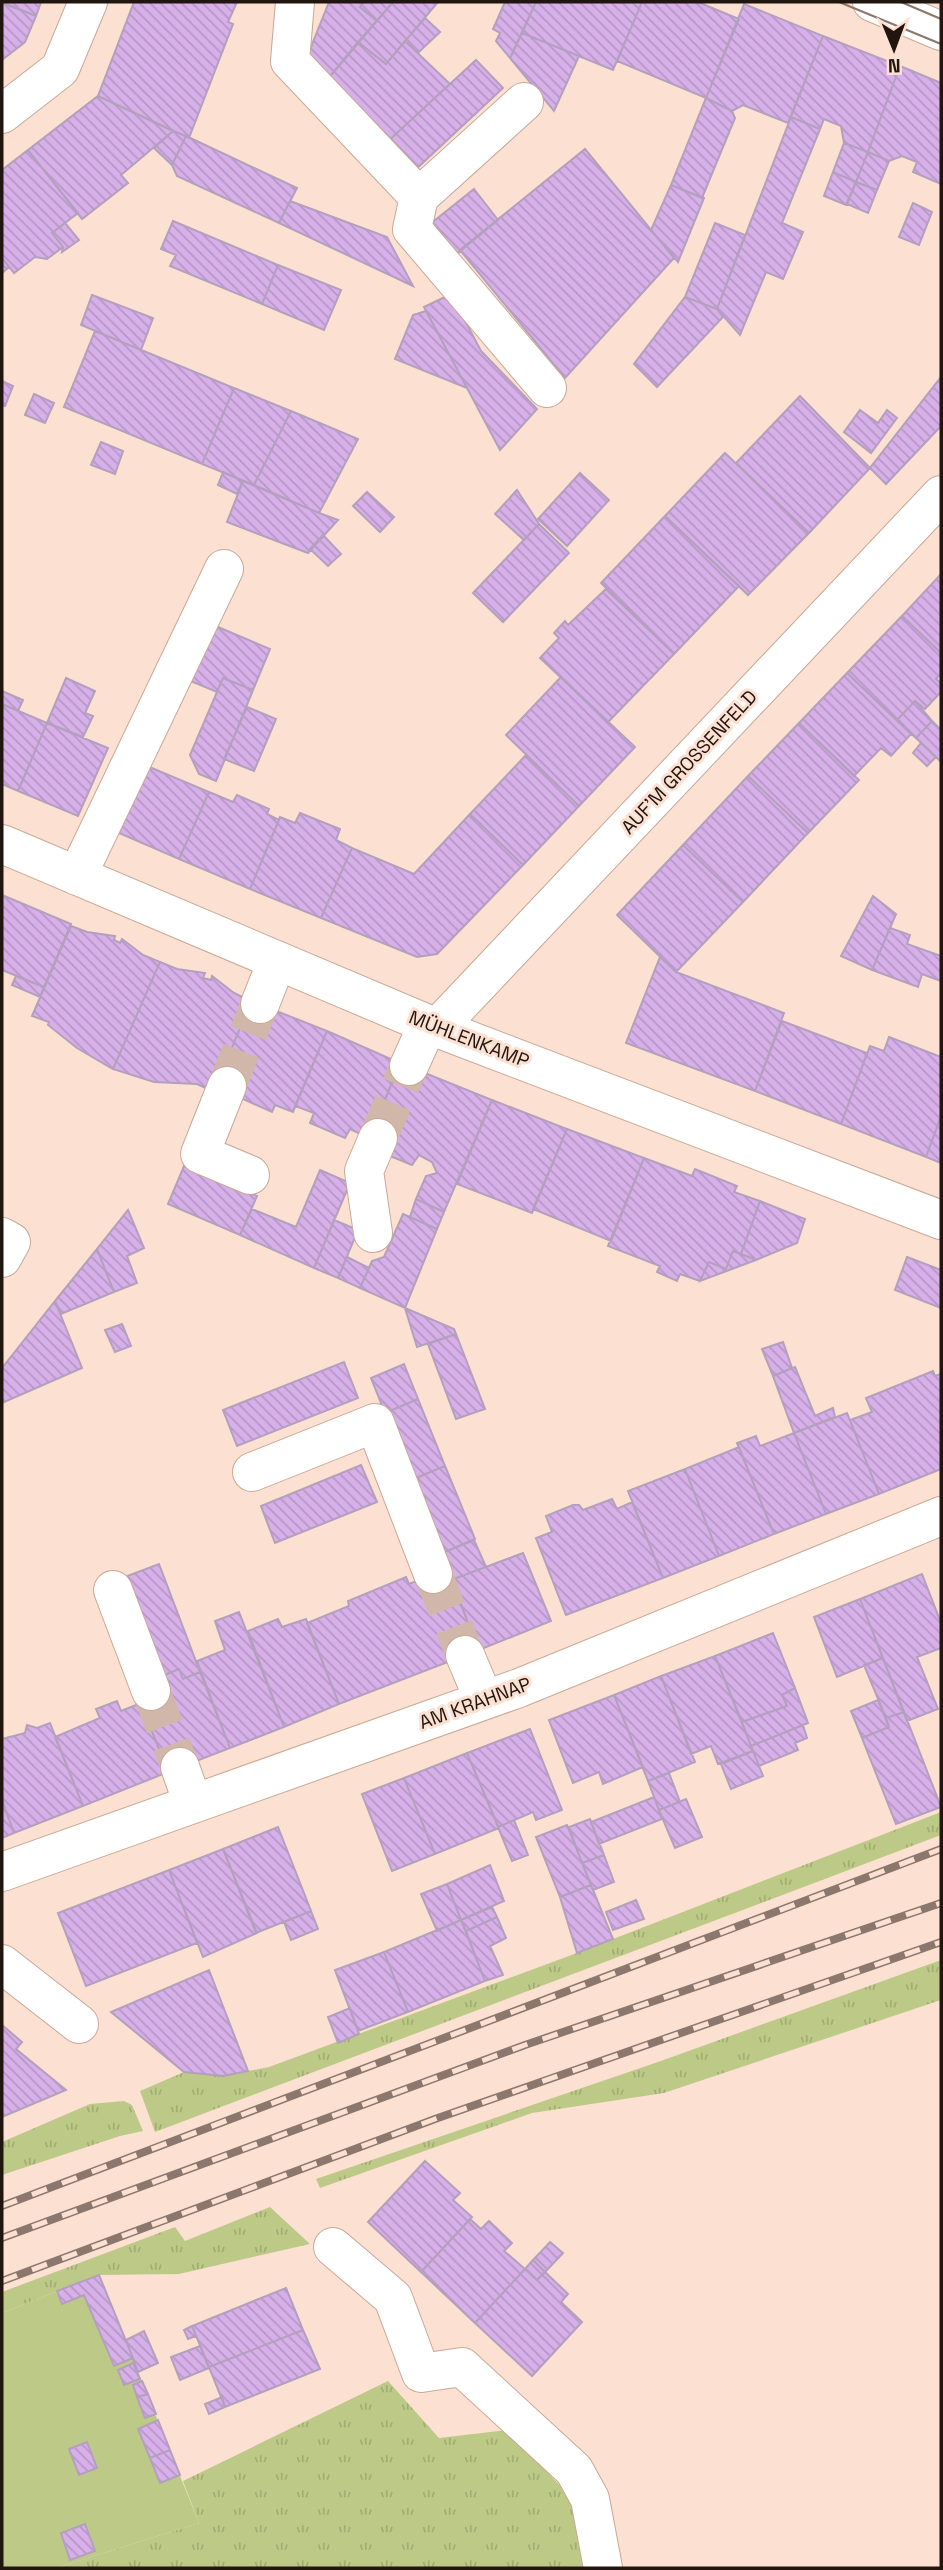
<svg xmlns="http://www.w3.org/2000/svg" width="943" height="2570" font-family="'Space Grotesk',sans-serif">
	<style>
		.grass { fill: url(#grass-tufts) }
		.garden { fill: #bdca87 }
		.building { fill: url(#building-back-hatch); stroke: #b3a0bd; stroke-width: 2 }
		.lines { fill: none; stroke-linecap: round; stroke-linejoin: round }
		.minor-tunnel { stroke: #d0b7aa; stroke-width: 38; stroke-dasharray: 38 19; stroke-linecap: butt }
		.minor-casing { stroke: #c9a896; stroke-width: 40 }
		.minor { stroke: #fff; stroke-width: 38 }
		.tram { stroke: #8b776d; stroke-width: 2 }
		.rail-casing { stroke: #8b776d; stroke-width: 8 }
		.rail { stroke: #fce0d1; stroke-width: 5; stroke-dasharray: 16; stroke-linecap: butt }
		.labels { text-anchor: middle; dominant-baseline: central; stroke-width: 6; stroke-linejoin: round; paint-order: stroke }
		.street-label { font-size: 19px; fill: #21150f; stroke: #fce0d1 }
	</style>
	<defs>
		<pattern id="grass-tufts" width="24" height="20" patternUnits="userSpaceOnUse" patternTransform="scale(1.75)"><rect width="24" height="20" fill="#bdca87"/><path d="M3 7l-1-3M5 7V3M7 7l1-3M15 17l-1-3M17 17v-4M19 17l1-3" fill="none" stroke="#a2ad73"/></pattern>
		<pattern id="building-back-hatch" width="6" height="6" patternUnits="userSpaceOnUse" patternTransform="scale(1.75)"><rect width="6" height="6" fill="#d7afe9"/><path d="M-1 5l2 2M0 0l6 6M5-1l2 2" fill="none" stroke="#b896c7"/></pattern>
	</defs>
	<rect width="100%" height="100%" fill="#fce0d1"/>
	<path class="grass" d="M941,1812V1835L155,2132L140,2091L184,2072L223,2076L269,2067L577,1953Z
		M941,1960V2000L664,2093L532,2113L320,2188L316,2179L658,2062Z
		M124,2101L132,2105L143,2131L120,2136L2,2175V2142L90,2104Z
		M270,2207L310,2244L179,2274L99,2275L2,2313V2292L175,2227L185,2241Z
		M388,2381L439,2438L507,2430L568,2494L588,2568H56L199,2523L183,2481Z"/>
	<path class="garden" d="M99,2275L199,2523L56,2568H2V2313Z"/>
	<path class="building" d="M2,2H41L36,16Z
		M134,2H237L228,22L233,24L189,138L98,96Z
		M329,2H364L360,7L377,21L327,80L305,62Z
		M364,2H393L377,21L360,7Z
		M393,2H438L386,64L358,42Z
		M505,2H536L510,58L496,41L500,33L493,29Z
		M536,2H642L613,70L522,33Z
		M642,2H698L739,19L706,98L617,61Z
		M2,3L36,16L25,42L2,60Z
		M744,4L823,36L788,123L743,105L732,111L706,98Z
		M425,18L440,32L419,52L405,41Z
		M522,33L579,56L554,111L510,58Z
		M823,36L900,66L868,152L844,143L841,126L824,119L820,129L791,117Z
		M405,41L450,84L386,143L327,80L358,42L386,64Z
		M476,60L503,88L414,171L386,143Z
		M900,66L941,83V184L913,172L917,162L902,156L889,161L868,152Z
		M98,96L173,131L121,175L128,183L82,219L28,150Z
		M706,98L732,111L735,118L702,198L671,185Z
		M791,117L820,129L782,223L803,232L783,279L766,272L740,335L717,309Z
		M173,131L186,136L172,165L154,148Z
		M186,136L297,188L279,223L177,176L172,165Z
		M844,143L868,152L856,182L833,172Z
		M585,149L674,258L565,378L460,250Z
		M28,150L78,213L52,233L63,247L47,259L35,257L14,273L2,258V170Z
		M868,152L889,161L877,190L856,182Z
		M833,172L856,182L846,205L824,196Z
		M856,182L877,190L868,213L847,204Z
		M671,185L704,198L678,262L651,230Z
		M474,189L498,220L453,257L429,225Z
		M290,201L387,237L413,286L279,223Z
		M913,203L932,212L919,245L899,237Z
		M173,221L278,265L262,304L170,266L176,255L161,249Z
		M65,223L79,240L62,252L63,247L52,233Z
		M715,223L745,235L717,309L685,297Z
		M2,258L9,267L2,273Z
		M278,265L341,290L324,330L262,304Z
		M451,294L481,351L537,409L500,450L424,307Z
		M92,295L153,318L141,350L81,325Z
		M685,297L717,309L723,317L657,387L634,364Z
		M426,311L467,388L395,359L413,315Z
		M95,331L234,388L202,464L64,407Z
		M941,377V426L886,484L870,468Z
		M2,381L13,386L5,406L2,405Z
		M234,388L291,411L254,485L202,464Z
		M34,394L54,403L45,423L25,415Z
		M800,396L870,468L809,533L736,463Z
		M860,410L878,423L887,410L897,418L871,453L844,432Z
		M291,411L358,439L319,513L254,485Z
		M101,442L123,451L115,474L91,465Z
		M725,453L809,533L748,595L665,516Z
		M223,472L243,481L237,494L218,485Z
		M580,473L609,500L567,546L538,519Z
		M243,481L319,513L338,520L308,553L227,522Z
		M517,490L539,524L524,540L495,514Z
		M367,492L394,517L380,532L353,506Z
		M665,516L739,586L674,654L601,583Z
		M539,524L569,553L503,622L473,593Z
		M323,535L341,554L328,566L310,549Z
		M941,574V653L902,616Z
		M606,589L674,654L608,722L540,658L559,638L554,633L565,621L568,625Z
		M902,616L941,653V674L936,679L941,683V692L925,709L915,701L897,720L847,673Z
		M211,624L270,649L253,690L223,678L217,692L188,680Z
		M847,673L911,734L891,756L881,748L854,776L799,723Z
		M561,677L635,747L579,806L506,735Z
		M66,678L95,691L85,713L93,716L83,737L47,723Z
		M223,678L253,690L216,781L199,774L190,755Z
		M2,691L23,700L18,711L2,704Z
		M915,701L932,721L916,738L897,720Z
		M2,704L47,723L18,791L2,784Z
		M247,707L276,719L254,771L224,759Z
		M932,721L941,730V762L916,738Z
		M47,723L108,748L78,816L18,791Z
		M799,723L859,780L808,833L748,776Z
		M921,743L936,757L927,766L913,753Z
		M526,755L579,806L523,865L470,814Z
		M147,766L209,792L179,859L119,833Z
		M748,776L808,833L743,902L683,845Z
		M209,792L233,802L237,795L269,809L267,814L279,820L250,889L179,859Z
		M300,813L340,829L336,840L352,848L321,918L250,889L280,817L295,823Z
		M470,814L523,865L437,954L417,957L321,918L352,848L414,874Z
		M683,845L743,902L676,972L617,915Z
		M2,895L71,924L44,987L2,970Z
		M873,896L896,914L872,970L841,956Z
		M71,926L87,932L115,936L114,940L120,943L122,939L143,955L160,962L113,1069L77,1048L48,1025L49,1022L32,1016Z
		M890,928L910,935L907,944L941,956V981L922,974L918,987L872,970Z
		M660,957L676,972L784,1013L755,1091L626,1043Z
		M160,962L177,969L205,973L203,978L211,980L212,976L234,993L251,1001L214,1092L197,1084L154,1082L113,1069Z
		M16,976L44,987L40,997L12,985Z
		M251,1001L327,1031L293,1112L275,1105L272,1112L234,1095L218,1082Z
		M782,1021L867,1053L841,1124L755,1091Z
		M327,1031L400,1063L369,1138L350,1129L345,1138L310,1123L314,1113L295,1106Z
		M889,1037L941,1057V1116L926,1157L841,1124L870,1046L884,1051Z
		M400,1063L492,1100L444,1212L416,1199L426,1176L437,1173L432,1162L419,1155L412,1165L385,1154L371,1135Z
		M492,1100L567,1129L532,1213L457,1184Z
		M941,1116V1163L926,1157Z
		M567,1129L644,1158L611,1241L533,1209Z
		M644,1158L692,1176L695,1169L737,1186L734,1192L760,1201L741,1254L733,1251L726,1269L709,1262L700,1281L680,1274L677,1281L657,1272L660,1266L608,1246Z
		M184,1166L257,1196L240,1235L168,1204Z
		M320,1170L350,1183L314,1268L240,1235L252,1209L296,1227Z
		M416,1199L444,1212L437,1229L410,1217Z
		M760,1201L805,1219L797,1243L756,1260L741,1254Z
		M128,1210L144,1248L127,1256L137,1283L114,1292L97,1249Z
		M403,1214L437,1229L405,1308L360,1288L372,1261L384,1257Z
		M334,1220L358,1230L338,1278L314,1268Z
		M97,1249L114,1292L61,1314L55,1301Z
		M733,1251L756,1260L700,1281L709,1262L726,1269Z
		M347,1257L369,1268L360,1288L338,1278Z
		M907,1257L941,1270V1308L895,1290Z
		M55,1301L82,1368L2,1403V1368Z
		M405,1308L454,1329L456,1334L417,1347Z
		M122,1324L131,1346L115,1352L105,1330Z
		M456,1334L485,1409L456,1419L428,1344Z
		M783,1342L792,1368L773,1376L762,1349Z
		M344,1362L358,1398L237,1446L223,1410Z
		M404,1364L418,1399L385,1413L371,1378Z
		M795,1367L815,1416L833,1408L835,1417L794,1433L773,1376Z
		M933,1371L935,1376L941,1374V1469L879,1494L850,1420L872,1412L866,1398Z
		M418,1399L445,1466L411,1480L385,1413Z
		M847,1413L879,1494L826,1514L794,1433Z
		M794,1433L826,1514L774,1534L737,1443L756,1436L760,1446Z
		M739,1447L774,1534L719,1556L685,1469Z
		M361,1465L377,1502L275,1543L261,1506Z
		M445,1466L475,1539L440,1554L411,1480Z
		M685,1469L719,1556L663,1578L628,1491Z
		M612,1499L617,1509L632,1502L663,1578L566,1615L536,1538L552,1532L546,1516L573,1505H579L583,1510Z
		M474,1540L486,1567L451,1580L440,1554Z
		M523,1553L551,1621L479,1650L451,1580Z
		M159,1564L200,1672L183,1679L179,1669L157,1678L122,1578Z
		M447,1569L479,1650L339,1704L307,1623L349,1606L348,1601L406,1577L409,1584Z
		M922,1574L941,1623V1648L917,1657L938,1709L907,1721L860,1599Z
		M860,1599L883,1658L837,1677L814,1617Z
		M239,1612L284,1727L230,1748L197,1661L225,1650L215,1621Z
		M278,1619L282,1627L306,1619L339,1704L284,1727L248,1631Z
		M773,1633L795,1688L782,1695L787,1706L742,1722L715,1656Z
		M715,1656L753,1751L718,1764L711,1746L691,1754L661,1676Z
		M883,1658L904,1712L886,1718L864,1665Z
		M179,1669L183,1679L200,1672L230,1748L168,1772L138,1696L157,1678Z
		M661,1676L695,1762L648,1781L614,1695Z
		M795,1688L808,1723L751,1746L742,1722L787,1706L782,1695Z
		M614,1695L643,1767L603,1784L599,1772L573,1783L549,1720Z
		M878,1700L889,1727L862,1738L851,1711Z
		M117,1701L121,1711L141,1703L168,1772L83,1806L55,1737L100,1718L96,1709Z
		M904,1712L941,1807L896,1824L862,1738L889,1727L886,1718Z
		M50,1723L83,1806L14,1833L2,1800V1739L25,1733L27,1725L37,1728Z
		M803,1725L807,1738L795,1743L798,1750L759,1766L751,1746Z
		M530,1729L562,1810L536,1820L533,1812L498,1827L467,1753Z
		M753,1751L763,1776L731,1789L721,1764Z
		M467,1753L499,1828L435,1854L404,1778Z
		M669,1773L680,1802L659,1810L648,1781Z
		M404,1778L435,1854L392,1871L362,1794Z
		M654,1797L662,1819L599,1844L591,1822Z
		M686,1799L702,1837L675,1848L659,1810Z
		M2,1800L14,1833L2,1838Z
		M590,1819L604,1855L582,1863L569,1827Z
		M514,1820L528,1855L512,1861L498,1827Z
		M567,1825L591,1885L560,1897L536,1837Z
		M278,1827L311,1911L256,1933L223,1849Z
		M223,1849L257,1933L203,1957L169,1870Z
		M604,1855L614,1882L593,1890L582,1863Z
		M490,1865L504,1901L461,1920L447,1884Z
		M169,1870L197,1943L86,1986L58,1913Z
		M447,1884L461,1920L437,1931L421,1894Z
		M591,1885L613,1939L577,1953L560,1897Z
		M636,1900L644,1919L613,1930L606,1912Z
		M492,1907L497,1917L466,1931L461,1920Z
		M311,1911L318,1929L291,1940L284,1922Z
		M497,1917L506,1938L490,1946L503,1975L485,1981L466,1931Z
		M461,1920L485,1981L408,2012L384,1952Z
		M384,1952L408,2012L358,2031L335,1970Z
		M209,1970L248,2071L223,2076L184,2072L111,2012Z
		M350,2008L359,2034L338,2043L328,2017Z
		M2,2025L22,2042L16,2049L66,2090L2,2117Z
		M425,2161L460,2193L453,2200L472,2217L421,2272L368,2222Z
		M470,2219L481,2229L489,2221L512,2243L504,2251L525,2269L475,2323L421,2272Z
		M550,2242L563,2253L545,2272L533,2260Z
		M533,2260L545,2272L537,2280L525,2269Z
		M525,2269L537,2280L545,2272L568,2294L561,2302L582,2322L532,2376L475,2323Z
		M99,2275L133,2358L114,2366L84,2295L62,2304L57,2291Z
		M286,2288L303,2330L209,2367L192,2326Z
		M192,2326L196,2336L188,2339L184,2330Z
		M303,2330L320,2369L225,2407L209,2367Z
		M144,2331L158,2363L138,2372L126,2340Z
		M200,2346L209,2368L180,2380L171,2357Z
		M133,2363L140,2379L124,2385L118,2370Z
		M142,2381L148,2394L137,2397L133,2385Z
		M148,2394L156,2414L145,2418L137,2397Z
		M222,2397L225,2407L209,2414L205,2404Z
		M158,2420L170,2450L150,2458L138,2429Z
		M87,2442L97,2468L79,2475L69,2449Z
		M170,2450L180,2475L160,2483L150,2458Z
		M85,2524L95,2551L70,2560L61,2533Z"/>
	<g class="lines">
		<path class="minor-tunnel" d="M227,1086L260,1004
			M378,1138L409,1066
			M433,1574L465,1655
			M151,1691L180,1767"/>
		<g class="minor-casing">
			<path id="minor" d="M295,2L290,61L419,197L524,102
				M872,2L941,31
				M2,114L60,69L88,2
				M419,197L412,229L547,388
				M2,844L437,1028L941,1220
				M77,876L224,569
				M260,1004L277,961
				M437,1028L941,495
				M409,1066L428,1024
				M227,1086L200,1154L250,1175
				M373,1233L364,1171L378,1138
				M2,1237L11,1242L2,1258
				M252,1472L375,1423L433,1574
				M113,1590L151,1691
				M465,1655L484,1700
				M180,1767L193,1804
				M2,1872L519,1688L941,1516
				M2,1964L79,2024
				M333,2247L393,2298L421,2373L462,2367L574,2470L590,2499L603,2568"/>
		</g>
		<use href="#minor" class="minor"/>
		<path class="tram" d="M839,2L941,44
			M901,2L941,19"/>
		<g class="rail-casing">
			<path id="rail" d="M2,2206L941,1849
				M2,2238L525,2045L941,1903
				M2,2281L435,2119L941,1942"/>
		</g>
		<use href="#rail" class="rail"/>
	</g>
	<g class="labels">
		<g class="street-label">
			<text transform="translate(689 762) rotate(-47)">AUF'M GROSSENFELD</text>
			<text transform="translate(469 1039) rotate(21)">MÜHLENKAMP</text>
			<text transform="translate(475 1703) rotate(-20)">AM KRAHNAP</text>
		</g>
	</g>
	<rect width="943" height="2570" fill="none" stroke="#21150f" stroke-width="7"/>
	<g transform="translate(894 49) rotate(179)" stroke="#fce0d1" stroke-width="5" paint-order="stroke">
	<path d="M0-5L12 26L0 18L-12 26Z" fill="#21150f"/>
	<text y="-10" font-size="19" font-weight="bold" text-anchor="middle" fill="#21150f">N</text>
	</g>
</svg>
